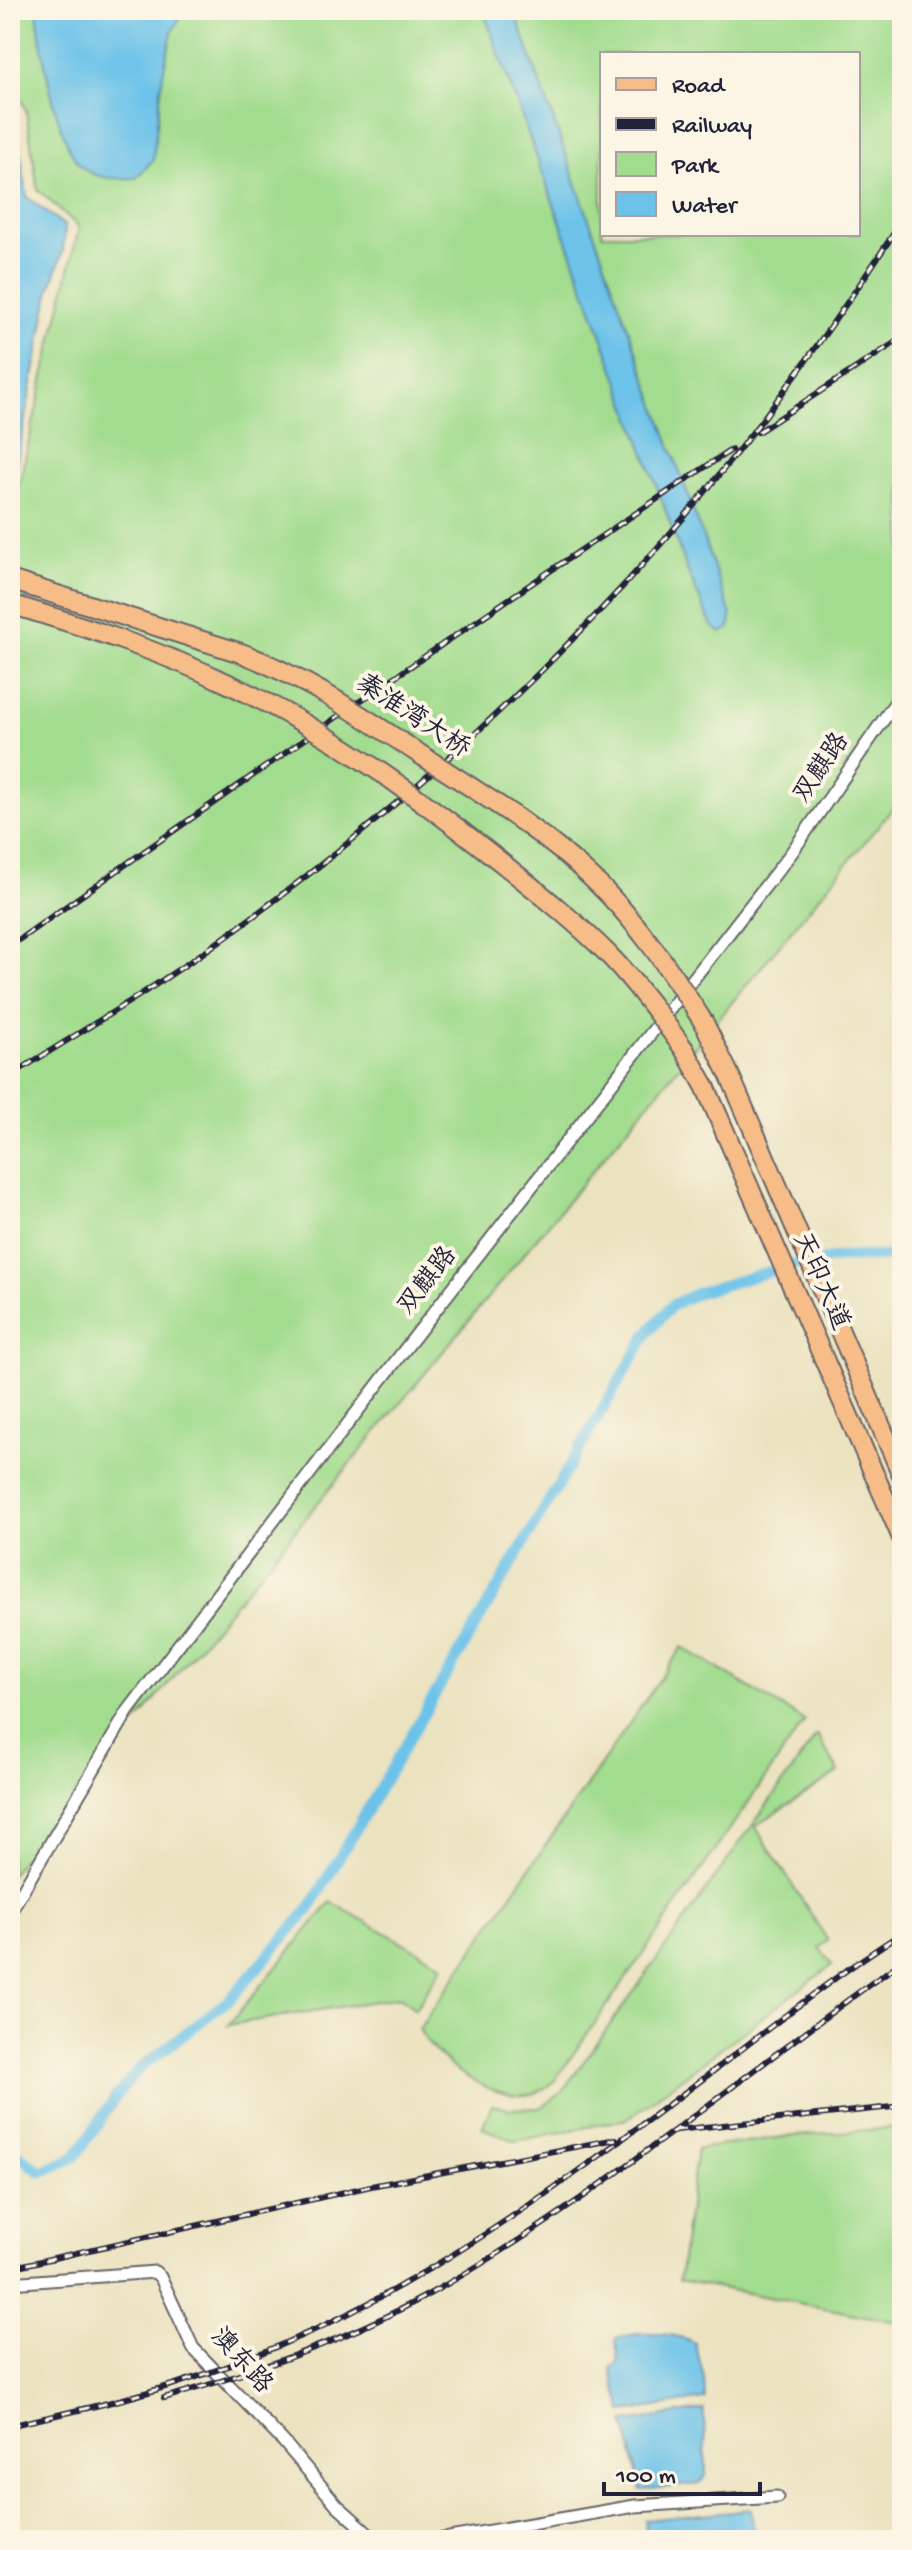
<svg xmlns="http://www.w3.org/2000/svg" width="912" height="2550" font-family="'Gochi Hand','LXGW WenKai TC',sans-serif">
	<style>
		.green { fill: #a2dc8e; stroke: #627f64; stroke-width: 2; fill-rule: evenodd }
		.water { fill: #6cc2e9; stroke: #477292; stroke-width: 2 }
		.lines { fill: none; stroke-linecap: round; stroke-linejoin: round }
		.canal { stroke: #6cc2e9; stroke-width: 11 }
		.street-casing { stroke: #686569; stroke-width: 15 }
		.primary-casing { stroke: #686569; stroke-width: 22 }
		.street { stroke: #fff; stroke-width: 11 }
		.primary { stroke: #f7bd88; stroke-width: 18 }
		.rail-casing { stroke: #22223b; stroke-width: 6 }
		.rail { stroke: #fcf5e5; stroke-width: 3; stroke-dasharray: 9; stroke-linecap: butt }
		.primary-bridge-casing { stroke: #686569; stroke-width: 22; stroke-linecap: butt }
		.primary-bridge { stroke: #f7bd88; stroke-width: 18 }
		.labels { text-anchor: middle; dominant-baseline: central; stroke-width: 8; stroke-linejoin: round; paint-order: stroke }
		.street-label { font-size: 26px; fill: #22223b; stroke: #fcf5e5 }
	</style>
	<rect width="100%" height="100%" fill="#fcf5e5"/>
	<filter id="ink" filterUnits="userSpaceOnUse"><feTurbulence type="fractalNoise" baseFrequency=".0125" numOctaves="2"/><feDisplacementMap in="SourceGraphic" scale="16" xChannelSelector="R" yChannelSelector="G"/><feConvolveMatrix kernelMatrix="1 2 1 2 8 2 1 2 1" color-interpolation-filters="sRGB"/></filter>
	<filter id="wash" filterUnits="userSpaceOnUse"><feTurbulence type="fractalNoise" baseFrequency=".006" numOctaves="4" result="noise"/><feDisplacementMap in="SourceGraphic" scale="32" xChannelSelector="R" yChannelSelector="G"/><feGaussianBlur stdDeviation="1.8" result="paint"/><feColorMatrix in="noise" values="0 0 0 0 0 0 0 0 0 0 0 0 0 0 0 0 0 1.4 0 .05"/><feComposite in="paint" operator="in"/></filter>
	<g filter="url(#wash)">
		<rect width="100%" height="100%" fill="#ebe2bf"/>
		<path class="green" d="M10,10H902V797L10,1875V522L79,227L38,190L26,110L10,73ZM602,54H858V234H602Z
			M682,1647L805,1721L555,2080C549,2085 541,2092 534,2094C494,2103 436,2063 419,2029Z
			M817,1735L839,1772L755,1826L828,1941L819,1947L832,1965L627,2119L516,2141L482,2128L492,2105L509,2109L540,2108L562,2092Z
			M331,1902L443,1965L415,2009L400,1997L228,2025Z
			M902,2127V2323L679,2280L697,2149L783,2137Z"/>
		<path class="water" d="M37,10H184L172,32L163,73L153,160L136,178C119,179 98,180 83,168C57,147 40,44 37,10Z
			M483,10H514L731,615L730,628L721,633L712,626L689,575Z
			M10,103L14,111L27,197L65,226L63,251L50,289L10,497Z
			M637,2334C657,2334 677,2333 695,2343L704,2378L705,2399L623,2412L611,2368L618,2363L616,2338Z
			M704,2410L706,2476L699,2484L641,2490L625,2422Z
			M751,2509L755,2540H647L645,2520Z"/>
		<g class="lines">
			<path class="canal" d="M10,2149L41,2172L75,2157L115,2098L139,2069L231,1998L309,1909L647,1334L672,1305L700,1292L795,1264L844,1257L902,1256"/>
		</g>
	</g>
	<g filter="url(#ink)">
		<g class="lines">
			<g class="street-casing">
				<path id="street" d="M10,1912L128,1711L399,1357L792,852L902,693
					M10,2283L155,2272L161,2278L193,2348L283,2441L337,2505L376,2540
					M438,2540L635,2506L777,2497"/>
			</g>
			<g class="primary-casing">
				<path id="primary" d="M704,1023L730,1076L902,1475
					M684,1049L705,1086L902,1538"/>
			</g>
			<use href="#street" class="street"/>
			<use href="#primary" class="primary"/>
			<g class="rail-casing">
				<path id="rail" d="M758,432L902,338
					M10,946C248,778 487,611 731,450
					M10,1076C80,1032 153,989 221,940C383,823 535,689 667,537C753,438 830,331 902,221
					M676,2130L902,2106
					M10,2268L371,2186L616,2139
					M164,2398C252,2373 341,2342 422,2298C549,2229 665,2137 780,2051C820,2021 860,1990 902,1962
					M10,2426C55,2415 101,2406 145,2393C234,2368 333,2326 412,2279C519,2217 618,2143 716,2069C777,2022 837,1974 902,1933"/>
			</g>
			<use href="#rail" class="rail"/>
			<g class="primary-bridge-casing">
				<path id="primary-bridge" d="M10,580L241,653C304,677 359,714 415,751C476,791 540,828 593,879C637,921 671,971 704,1023
					M10,604C86,627 161,651 233,686C326,730 411,791 492,855C532,887 572,918 608,954C636,983 660,1016 684,1049"/>
			</g>
			<use href="#primary-bridge" class="primary-bridge"/>
		</g>
	</g>
	<g class="labels">
		<g class="street-label">
			<text transform="translate(412 718) rotate(33)">秦淮湾大桥</text>
			<text transform="translate(823 769) rotate(-56)">双麒路</text>
			<text transform="translate(429 1282) rotate(-52)">双麒路</text>
			<text transform="translate(819 1282) rotate(66)">天印大道</text>
			<text transform="translate(240 2362) rotate(48)">澳东路</text>
		</g>
	</g>
	<rect width="912" height="2550" fill="none" stroke="#fcf5e5" stroke-width="40"/>
	<rect x="600" y="52" width="260" height="184" fill="#fcf5e5" stroke="#a5a1a1" stroke-width="2"/>
	<rect x="616" y="78" width="40" height="12" fill="#f7bd88" stroke="#a5a1a1" stroke-width="2"/>
	<text x="672" y="92" font-size="24" fill="#22223b">Road</text>
	<rect x="616" y="118" width="40" height="12" fill="#22223b" stroke="#a5a1a1" stroke-width="2"/>
	<text x="672" y="132" font-size="24" fill="#22223b">Railway</text>
	<rect x="616" y="152" width="40" height="24" fill="#a2dc8e" stroke="#a5a1a1" stroke-width="2"/>
	<text x="672" y="172" font-size="24" fill="#22223b">Park</text>
	<rect x="616" y="192" width="40" height="24" fill="#6cc2e9" stroke="#a5a1a1" stroke-width="2"/>
	<text x="672" y="212" font-size="24" fill="#22223b">Water</text>
	<path d="M604 2482v12h156v-12" fill="none" stroke="#22223b" stroke-width="4"/>
	<text x="616" y="2482" font-size="24" fill="#22223b" stroke="#fcf5e5" stroke-width="6" paint-order="stroke">100 m</text>
</svg>
